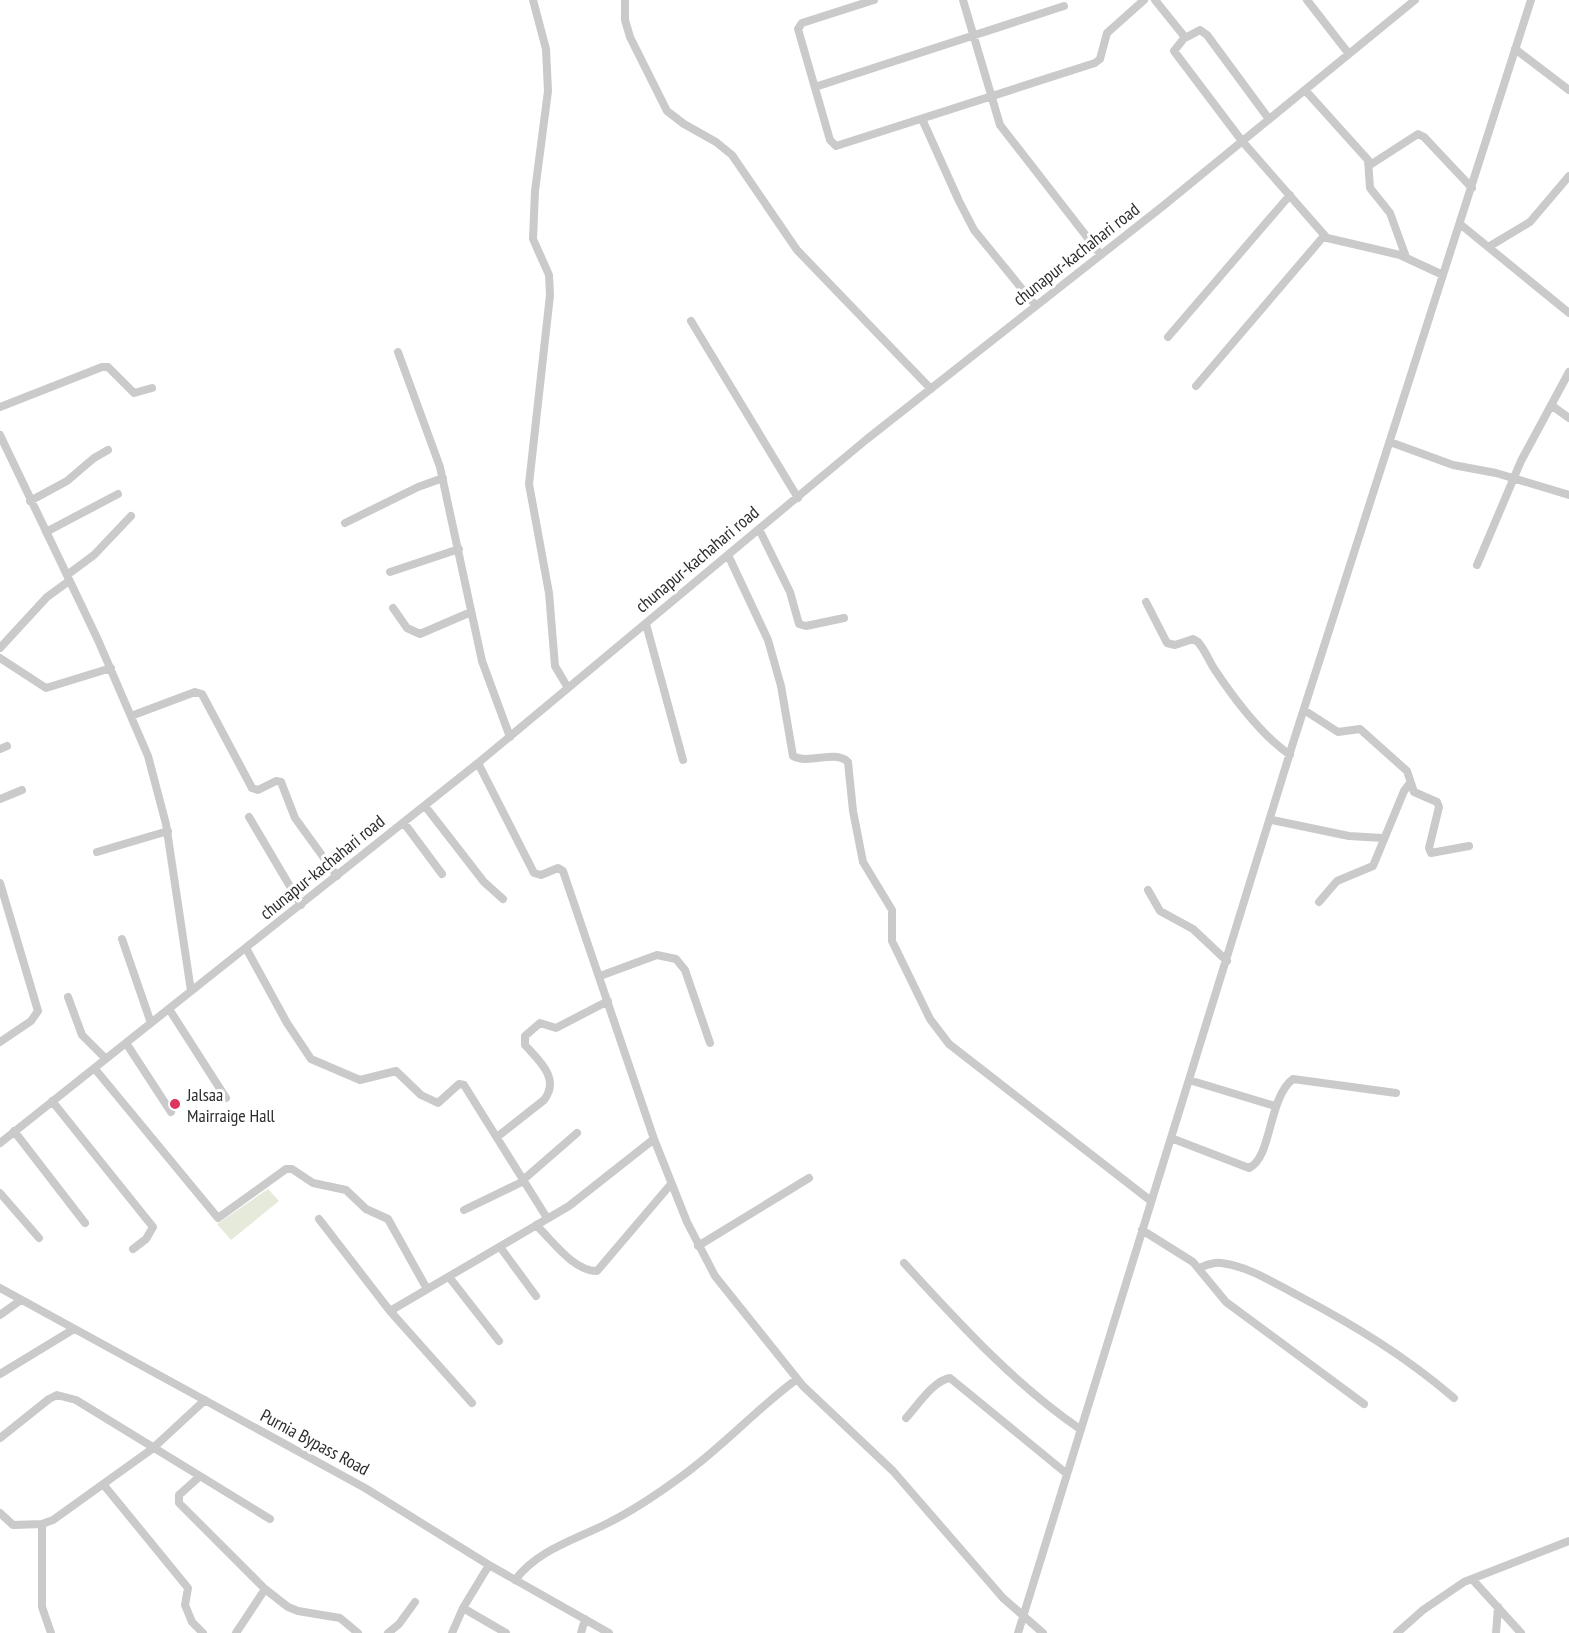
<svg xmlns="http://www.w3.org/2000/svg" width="1569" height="1633" font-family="'PT Sans Narrow',sans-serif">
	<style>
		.green { fill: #e5eadb }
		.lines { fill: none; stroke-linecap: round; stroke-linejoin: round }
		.street { stroke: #cacaca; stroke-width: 8 }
		.poi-dot { fill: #dd355d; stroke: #fff; stroke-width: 2 }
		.labels { text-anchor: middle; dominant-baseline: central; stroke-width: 6; stroke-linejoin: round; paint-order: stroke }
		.street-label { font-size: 18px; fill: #2d2d2d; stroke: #fff }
		.poi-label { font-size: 18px; fill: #2d2d2d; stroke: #fff; text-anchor: start }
	</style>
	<rect width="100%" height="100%" fill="#fff"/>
	<path class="green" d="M268,1189L279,1201L231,1240L217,1224Z"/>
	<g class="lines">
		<path class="street" d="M533,0L546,49L548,91L535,191L533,239L549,275L550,295L529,484L549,593L555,666L568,688
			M625,0V20L630,37L667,111L684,124L716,142L732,155L797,250L931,389
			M874,0L802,23L798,29L830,140L836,146L1095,63L1100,59L1107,33L1144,0
			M963,0L1000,125L1101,255
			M1155,0L1184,36L1187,37L1200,30L1207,35L1269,119
			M1307,0L1349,54
			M1185,37L1174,51L1242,141L1326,237
			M1515,49L1569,90
			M815,87L1064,6
			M1305,90L1368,160L1370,188L1390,213L1406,257
			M922,119L959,201L974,230L1036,306
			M1370,165L1418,134L1424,137L1472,188
			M1460,224L1569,313
			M1490,246L1530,222L1569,176
			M691,321L798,498
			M1168,337L1290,195
			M398,352L440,467L482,661L510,737
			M1196,386L1323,237L1400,255L1443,275
			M1551,405L1569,418
			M0,407L102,367H108L134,393L152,388
			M0,435L98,640L148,756L166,824L191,991
			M1390,442L1453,465L1496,473L1569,495
			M30,501L67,481L94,458L108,450
			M345,523L418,487L443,478
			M759,529L790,592L799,624L806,626L844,618
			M46,532L118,494
			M728,555L768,640L781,686L793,756C809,765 835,749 848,762L853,811L863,862L892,910V941L930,1019L949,1044L1151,1201
			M1477,565L1521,461L1569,372
			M390,572L459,549
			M67,575L94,555L131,516
			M1146,602L1167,643L1175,645L1193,639L1198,642C1205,650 1209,661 1215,670C1235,700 1260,734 1290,755
			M393,608L407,628L420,634L471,612
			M646,624L683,760
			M0,648L47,597L69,581
			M0,658L46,688L111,668
			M1304,710L1338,732L1360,729L1407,771L1414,792L1437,802L1439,807L1429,848L1431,853L1469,846
			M131,716L195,692L202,694L252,788L258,790L276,781L281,782L295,818L337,876
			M0,749L7,746
			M478,763L534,873L541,875L558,868L563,871L654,1139L687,1222L715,1276L803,1386L893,1471L1003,1598L1043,1633
			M0,799L22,790
			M425,806L484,882L503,899
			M249,817L301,905
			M1272,820L1349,836L1383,838
			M404,823L442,874
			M97,852L168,831
			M0,883L38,1011L31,1021L0,1042
			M1148,890L1160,911L1193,929L1227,961
			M1319,902L1337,881L1373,866L1404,791L1410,783
			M122,939L151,1023
			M246,948L287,1023L311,1059L360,1080L396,1071L421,1095L438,1103L459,1084L464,1085L547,1218
			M600,976L657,955L676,959L685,970L710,1043
			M68,997L82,1035L106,1059
			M169,1009L226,1098
			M126,1043L171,1112
			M95,1069L218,1218L286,1169H292L313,1183L346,1190L366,1209L388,1219L427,1289
			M1189,1080L1275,1106
			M52,1101L153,1227L146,1239L133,1249
			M14,1131L85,1223
			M497,1137L544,1100C561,1078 538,1060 525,1045V1036L540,1023L556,1028L608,1001
			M1171,1138L1249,1168C1272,1158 1268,1098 1293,1079L1396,1093
			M0,1143L478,763L867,439L1163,206L1415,0
			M523,1180L577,1133
			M0,1193L39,1238
			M464,1210L524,1181
			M319,1219L390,1311L472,1403
			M536,1225C552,1240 573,1271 597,1271L671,1184
			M1142,1230L1193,1262L1226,1302L1364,1404
			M698,1246L809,1178
			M500,1247L536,1296
			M904,1263C959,1323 1013,1383 1080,1429
			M1199,1268C1207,1265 1213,1262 1221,1263C1248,1266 1274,1283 1297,1295C1354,1325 1405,1356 1454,1398
			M449,1277L499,1341
			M0,1288L365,1488L489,1565L609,1633
			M390,1311L569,1206L654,1139
			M0,1315L21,1300
			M0,1374L74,1329
			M906,1418C917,1406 934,1380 950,1378L1067,1474
			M0,1438L49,1399L57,1395L76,1400L270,1519
			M199,1477L179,1495V1503L265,1589L288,1607L298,1611L340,1618L358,1633
			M103,1484L188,1588L185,1605L192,1622L203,1633
			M0,1513L13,1525L42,1524L53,1520L152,1449L205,1400
			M42,1524V1607L51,1633
			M1472,1579L1521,1633
			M515,1580C539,1549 575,1540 608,1523C632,1511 656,1495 678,1479C721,1449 755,1410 797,1379
			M463,1608L506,1633
			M236,1633L265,1589
			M388,1633L399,1624L415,1602
			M452,1633L463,1608L489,1565
			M581,1633L585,1619
			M1018,1633L1293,743L1531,0
			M1397,1633L1423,1610L1464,1582L1569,1541
			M1496,1633L1498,1607"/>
	</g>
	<circle class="poi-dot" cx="175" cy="1104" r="6"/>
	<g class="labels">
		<g class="street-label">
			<text transform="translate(1076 254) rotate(-38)">chunapur-kachahari road</text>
			<text transform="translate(697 559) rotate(-40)">chunapur-kachahari road</text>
			<text transform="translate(322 867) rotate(-39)">chunapur-kachahari road</text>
			<text transform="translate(315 1442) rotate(28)">Purnia Bypass Road</text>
		</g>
		<g class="poi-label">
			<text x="187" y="1094">Jalsaa<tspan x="187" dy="21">Mairraige Hall</tspan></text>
		</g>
	</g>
</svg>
